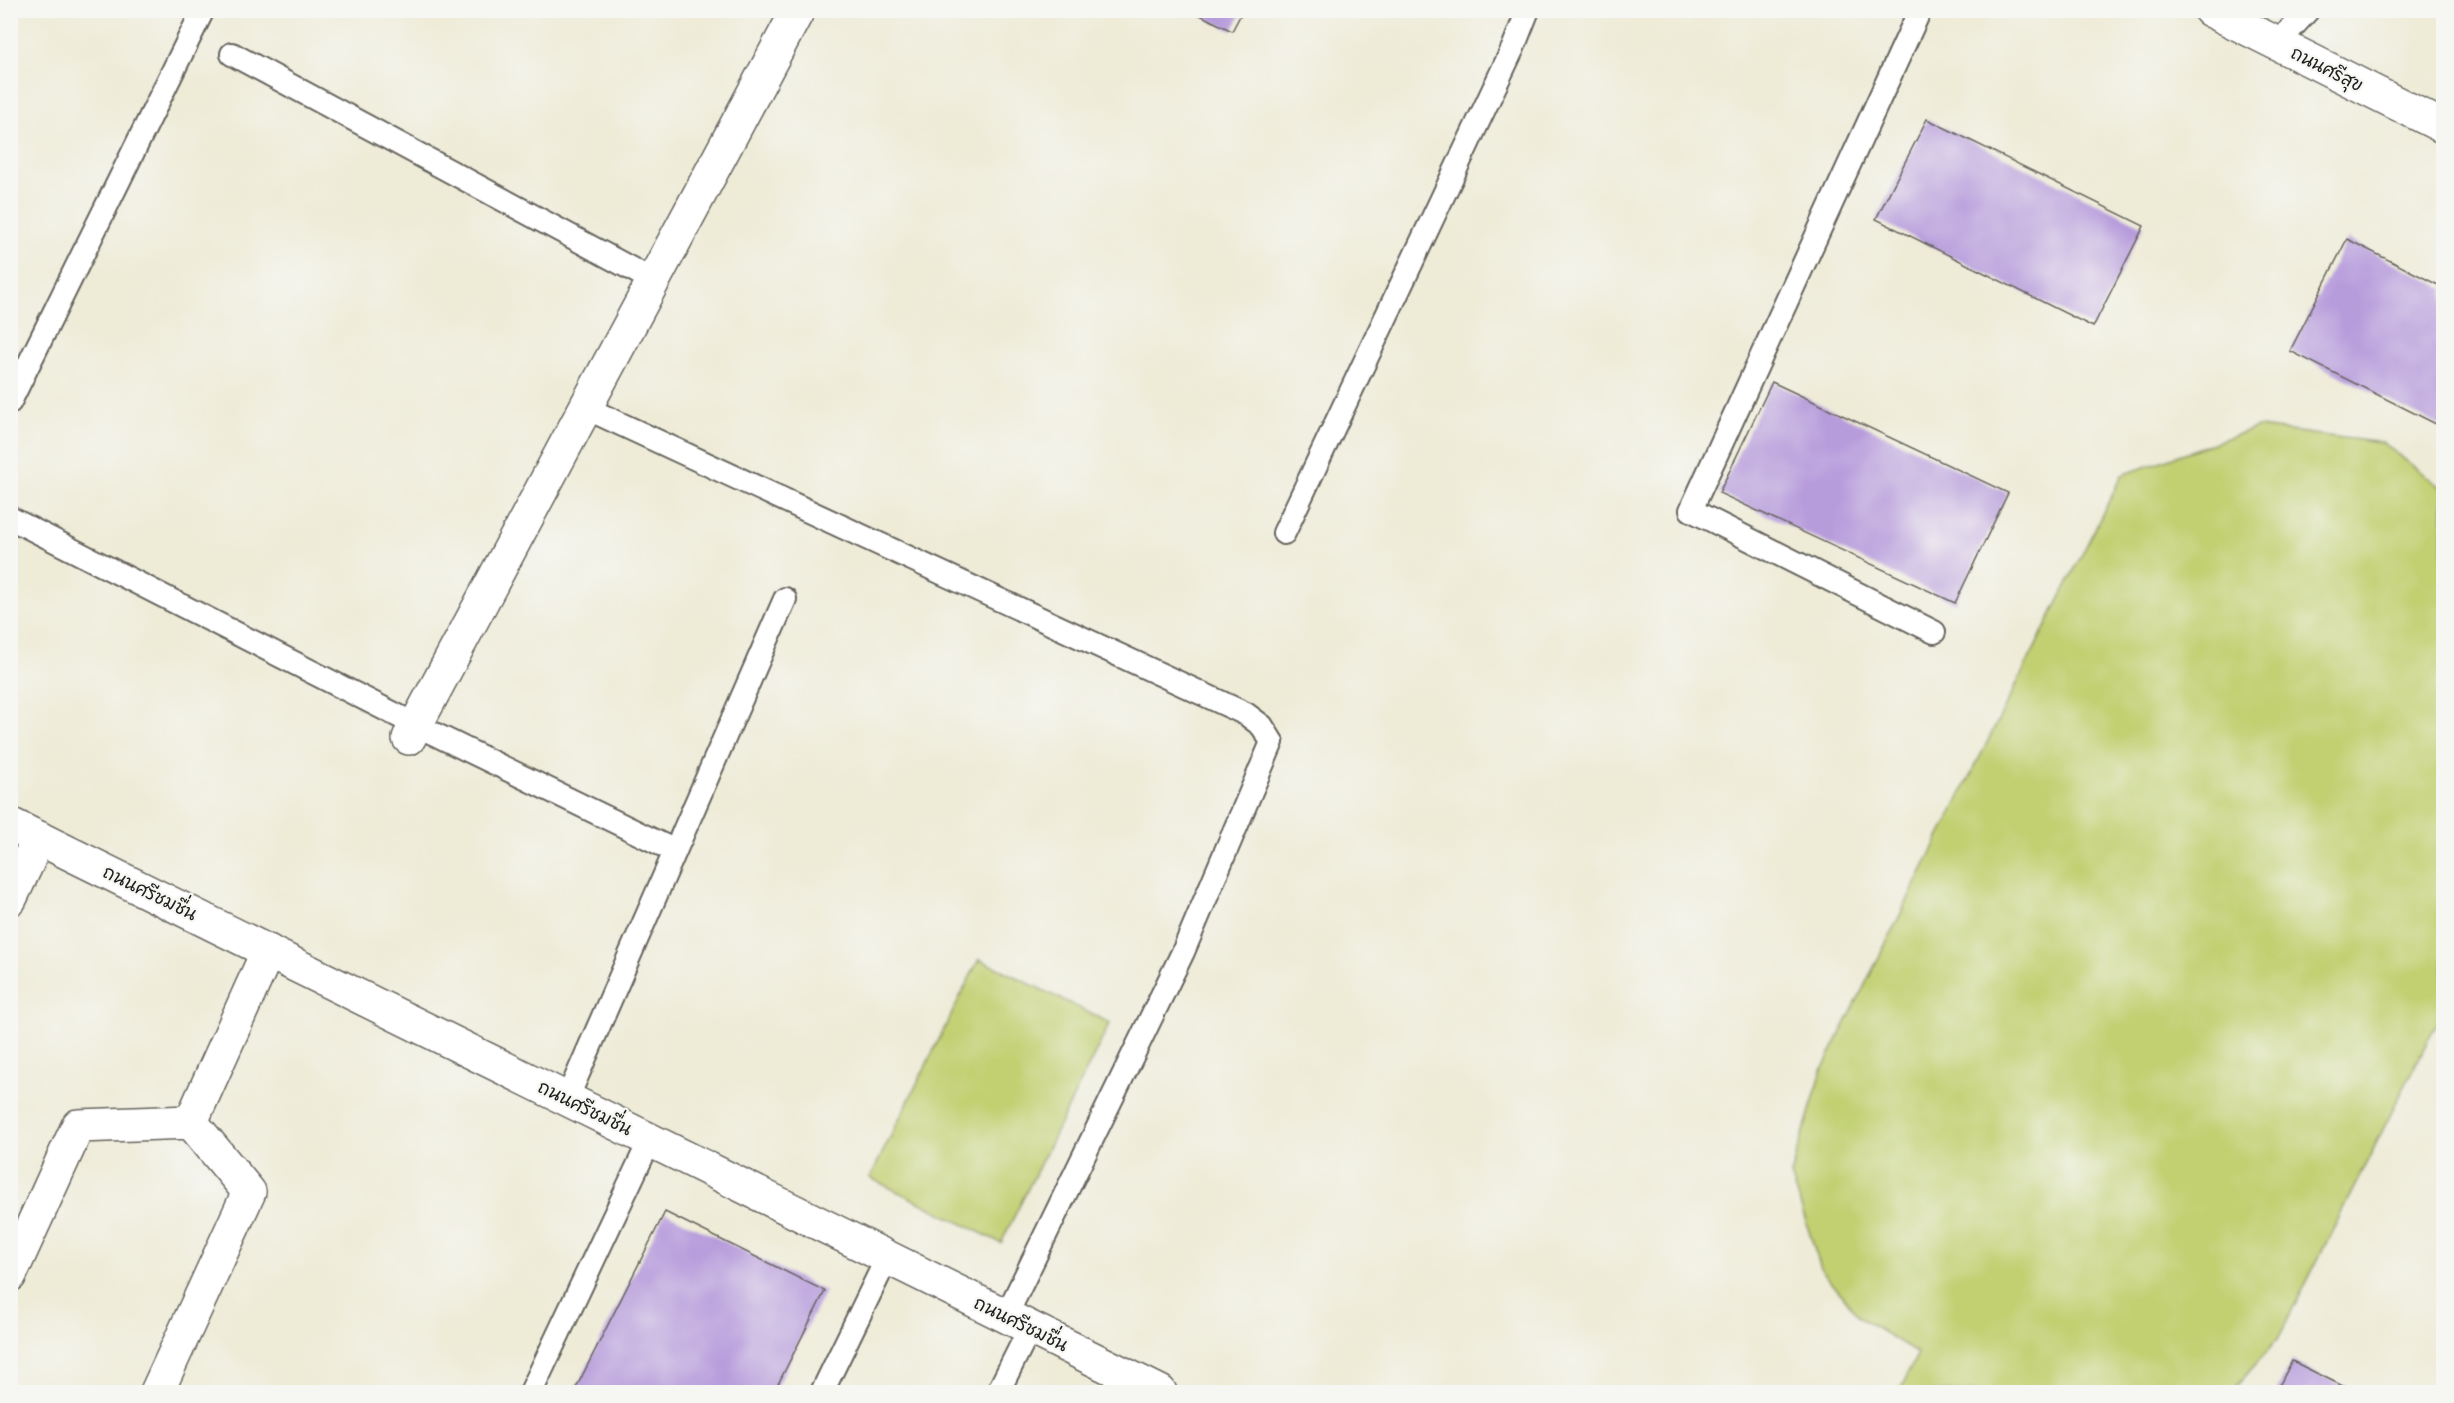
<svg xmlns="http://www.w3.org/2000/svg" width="2454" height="1403" font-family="'Shantell Sans','Playpen Sans Thai',sans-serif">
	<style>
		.green { fill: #c2d072; stroke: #6f7647; stroke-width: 1.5 }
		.building { fill: #b79cdc }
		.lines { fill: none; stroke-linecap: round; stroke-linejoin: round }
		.lane-casing { stroke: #66645d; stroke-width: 26 }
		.street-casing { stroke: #66645d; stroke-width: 36 }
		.secondary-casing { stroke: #66645d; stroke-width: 36 }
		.lane { stroke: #fff; stroke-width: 22 }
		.street { stroke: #fff; stroke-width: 33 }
		.secondary { stroke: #fff; stroke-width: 33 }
		.labels { text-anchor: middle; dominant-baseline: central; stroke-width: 4.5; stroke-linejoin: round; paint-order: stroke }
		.street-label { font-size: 18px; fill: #1c1c1c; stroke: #f6f6f2 }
	</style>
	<rect width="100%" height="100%" fill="#f6f6f2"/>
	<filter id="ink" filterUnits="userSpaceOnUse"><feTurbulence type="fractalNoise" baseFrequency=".0167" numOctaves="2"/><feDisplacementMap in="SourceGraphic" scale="12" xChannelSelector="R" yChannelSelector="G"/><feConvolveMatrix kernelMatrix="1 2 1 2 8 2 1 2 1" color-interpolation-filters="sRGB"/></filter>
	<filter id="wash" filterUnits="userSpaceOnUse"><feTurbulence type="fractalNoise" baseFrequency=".008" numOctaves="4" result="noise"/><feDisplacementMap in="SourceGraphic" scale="24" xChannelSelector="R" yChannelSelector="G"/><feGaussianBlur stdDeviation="1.35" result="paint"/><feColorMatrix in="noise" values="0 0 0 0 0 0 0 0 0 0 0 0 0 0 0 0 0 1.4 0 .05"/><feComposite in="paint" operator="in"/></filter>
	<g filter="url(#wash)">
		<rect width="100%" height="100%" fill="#eeebd7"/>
		<path class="green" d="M2258,427L2383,443L2443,489V1010L2278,1339L2231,1392H1899L1918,1353L1860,1318L1821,1269L1791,1175L1822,1070L2122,475Z
			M979,959L1110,1023L1001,1243L870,1178Z"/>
		<g id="blocks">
			<path class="building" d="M1190,10H1243L1232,31Z
				M1927,119L2144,226L2093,327L1876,219Z
				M2347,239L2444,288V428L2290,351Z
				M1772,382L2008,493L1955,603L1719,493Z
				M665,1212L825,1291L774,1392H574Z
				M2292,1361L2355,1392H2276Z"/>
		</g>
	</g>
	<g filter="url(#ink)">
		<use href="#blocks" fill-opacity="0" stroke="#66645d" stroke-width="1.5"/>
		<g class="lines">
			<g class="lane-casing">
				<path id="lane" d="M1920,10L1691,510L1934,632
					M2277,44L2308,10
					M232,54L654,281
					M10,402L203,10
					M586,408L1246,714L1262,726L1272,742L1183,952L1006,1316
					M10,518L416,725L675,851
					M1284,533L1513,48L1528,10
					M567,1099L785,599
					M531,1392L650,1140
					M822,1392L887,1258
					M998,1392L1030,1328"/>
			</g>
			<g class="street-casing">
				<path id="street" d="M409,738L798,10
					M10,899L39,838
					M10,1275L78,1126L191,1122
					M157,1392L249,1192L191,1122L268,951"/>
			</g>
			<g class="secondary-casing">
				<path id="secondary" d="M2210,10L2444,127
					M10,824L1160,1392"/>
			</g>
			<use href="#lane" class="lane"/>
			<use href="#street" class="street"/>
			<use href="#secondary" class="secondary"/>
		</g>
	</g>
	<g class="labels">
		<g class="street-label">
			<text transform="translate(2327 69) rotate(27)">ถนนศรีสุข</text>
			<text transform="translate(150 893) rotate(26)">ถนนศรีชมชื่น</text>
			<text transform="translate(585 1108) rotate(26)">ถนนศรีชมชื่น</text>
			<text transform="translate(1021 1324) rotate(26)">ถนนศรีชมชื่น</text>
		</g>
	</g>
	<rect width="2454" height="1403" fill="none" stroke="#f6f6f2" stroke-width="36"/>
</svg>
